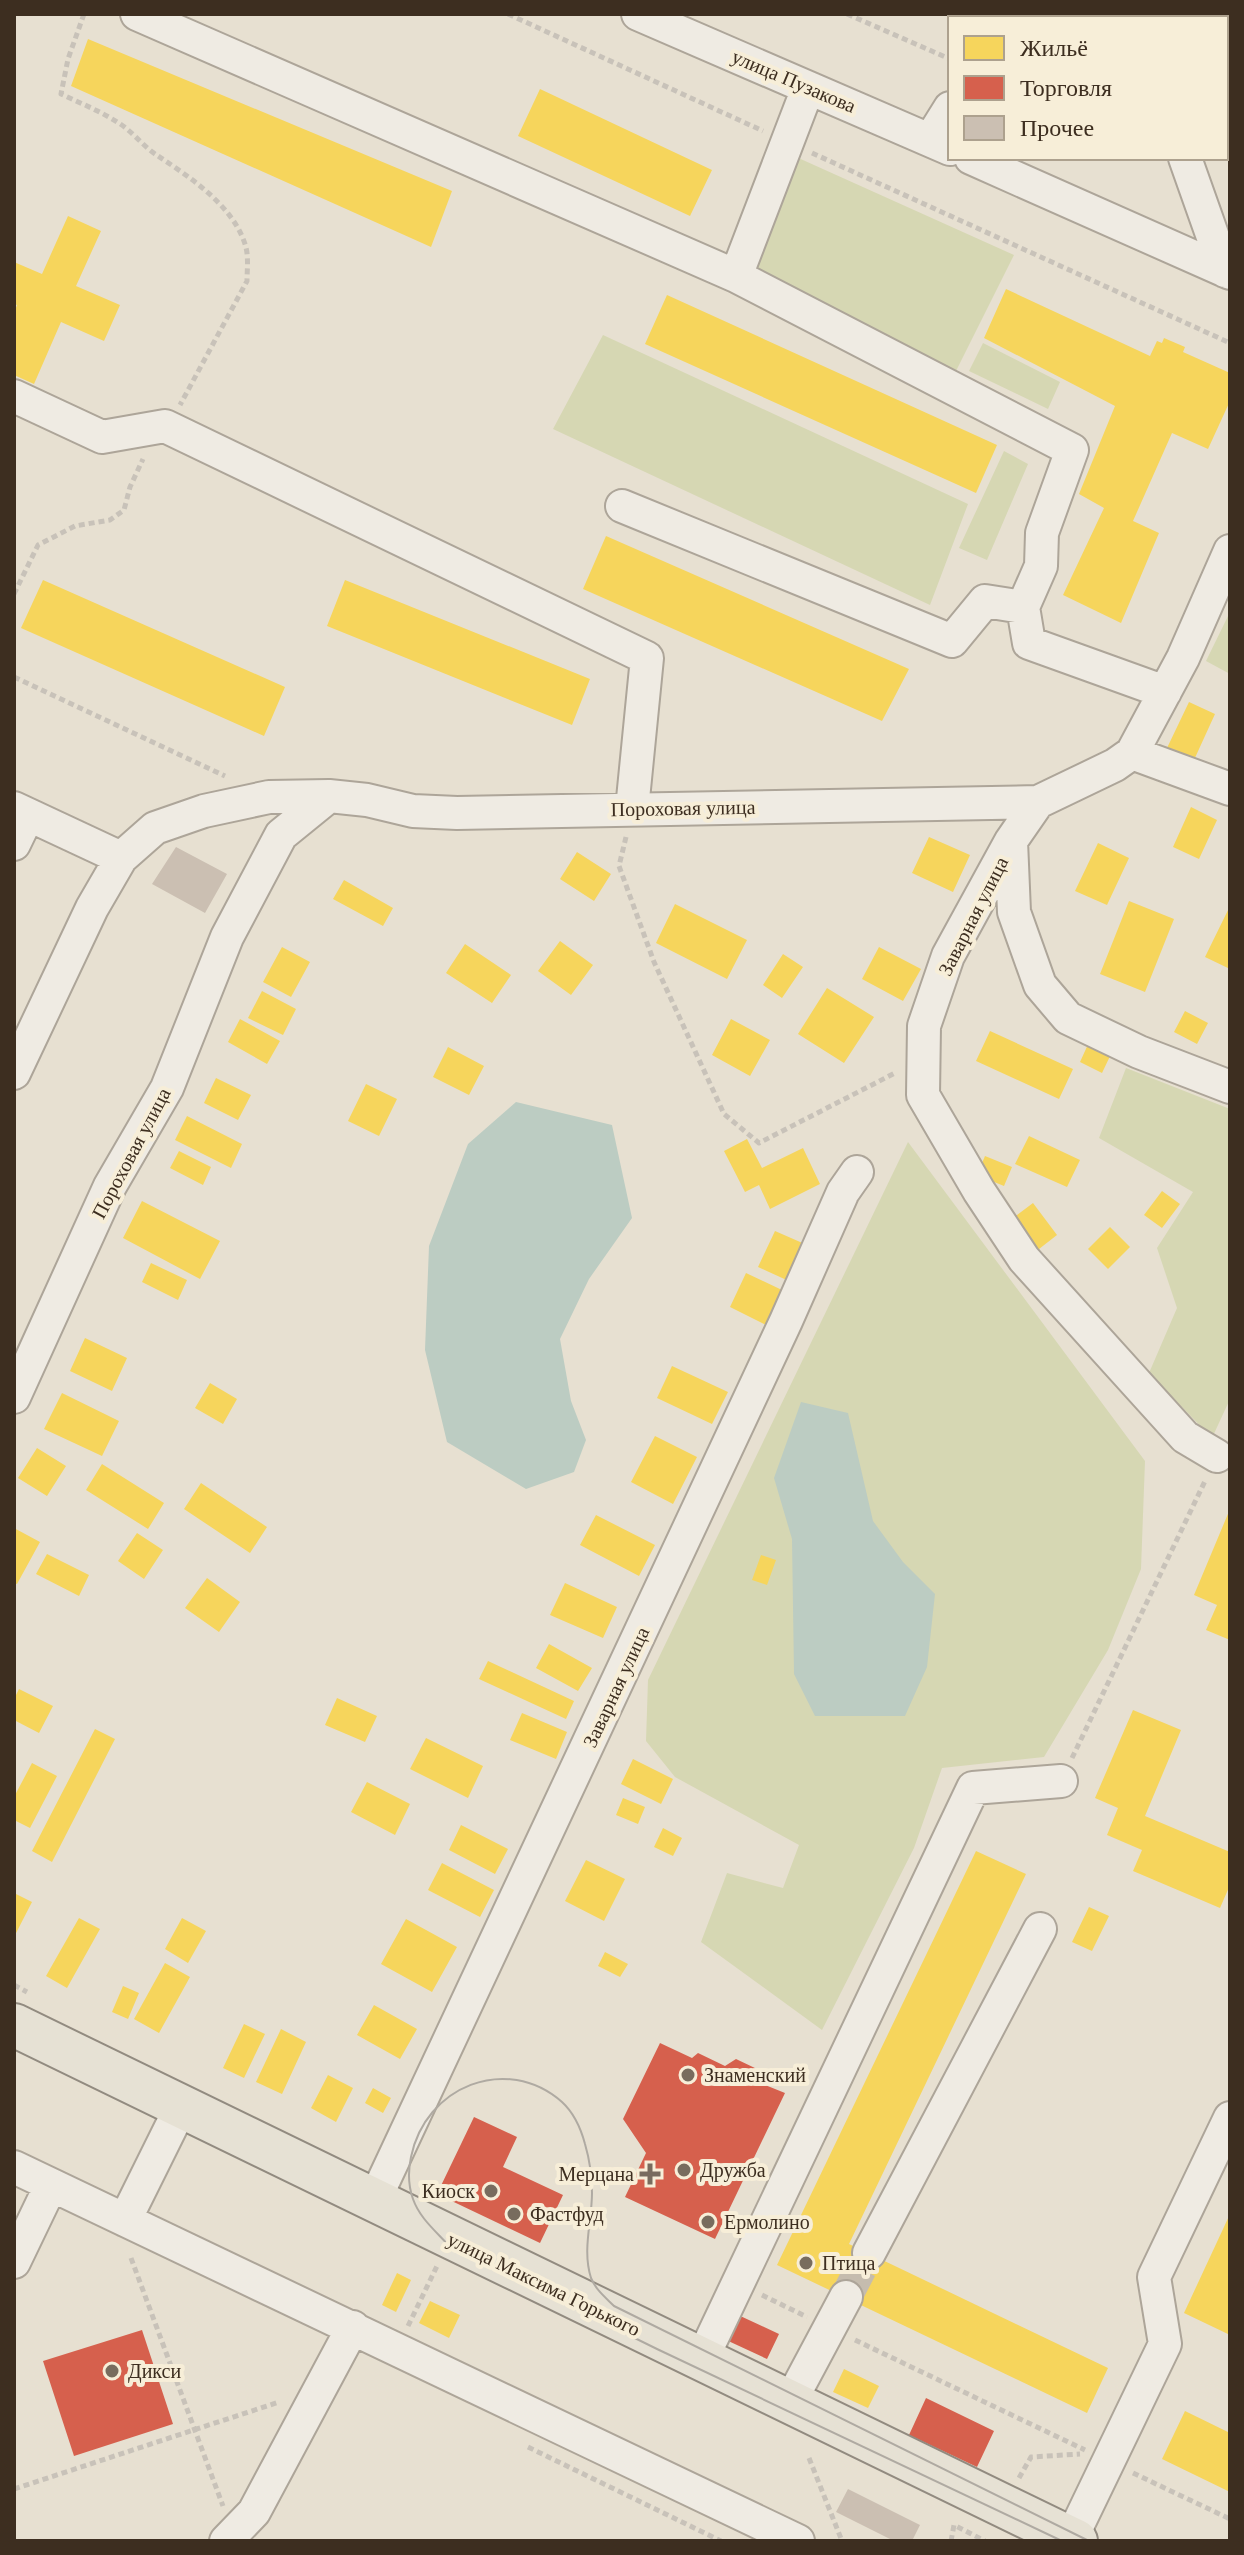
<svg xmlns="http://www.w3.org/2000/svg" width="1244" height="2555" font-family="'Times New Roman',serif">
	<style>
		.green { fill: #d6d7b3 }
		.water { fill: #bcccc2 }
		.homes { fill: #f6d55c }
		.shops { fill: #d6604d }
		.building { fill: #cbbfb2 }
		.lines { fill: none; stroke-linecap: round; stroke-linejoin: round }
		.minor-tunnel { stroke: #c5bcae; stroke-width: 32; stroke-dasharray: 32 16; stroke-linecap: butt }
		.minor-casing { stroke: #ada599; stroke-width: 36 }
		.major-casing { stroke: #928b80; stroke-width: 46 }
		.path { stroke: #c8c2b9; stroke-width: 5; stroke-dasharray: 6 4; stroke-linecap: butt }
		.minor { stroke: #efebe3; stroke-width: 32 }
		.major { stroke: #e6e1d4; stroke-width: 42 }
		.tram { stroke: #afaaa2; stroke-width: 2 }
		.poi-dot { fill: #786c5e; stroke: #f7eed8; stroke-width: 3 }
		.labels { text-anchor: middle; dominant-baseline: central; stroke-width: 8; stroke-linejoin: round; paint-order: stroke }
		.street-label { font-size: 20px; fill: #3d2e20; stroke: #f7eed8 }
		.poi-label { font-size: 20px; fill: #3d2e20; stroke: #f7eed8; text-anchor: start }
	</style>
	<rect width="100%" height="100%" fill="#e7e0d1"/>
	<path class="green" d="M794,156L1014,255L953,377L751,267Z
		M603,335L968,504L930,605L553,429Z
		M983,343L1060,382L1048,409L969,371Z
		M1004,451L1028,464L987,560L959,548Z
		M1230,612V674L1206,661Z
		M1126,1068L1230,1109V1399L1212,1438L1149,1373L1177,1308L1157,1248L1193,1192L1099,1138Z
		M908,1142L1145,1461L1141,1569L1108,1650L1044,1757L942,1768L914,1848L822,2030L701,1942L727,1873L783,1888L799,1845L675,1777L646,1741L648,1680Z"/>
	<path class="water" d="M516,1102L612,1125L632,1218L589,1279L560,1339L571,1401L586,1440L574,1472L526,1489L447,1442L425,1350L429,1246L468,1144Z
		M801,1402L848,1413L873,1521L903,1562L935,1594L927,1667L905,1716H815L794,1674L792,1539L774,1478Z"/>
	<path class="homes" d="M88,39L452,191L431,247L71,86Z
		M540,89L712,170L690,216L518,136Z
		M68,216L101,231L76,286L120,305L104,341L61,322L34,384L14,375V313L17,305L14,304V262L42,274Z
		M1006,289L1150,356L1157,341L1162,343L1164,338L1185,347L1183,352L1230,373V401L1208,449L1172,433L1133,521L1159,533L1121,623L1063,595L1104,508L1079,494L1115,406L984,338Z
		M667,295L997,445L976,493L645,344Z
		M606,536L909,669L882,721L583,589Z
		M43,580L285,687L264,736L21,628Z
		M345,580L590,679L572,725L327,626Z
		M1189,702L1215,714L1194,760L1167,748Z
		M1191,807L1217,820L1199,859L1173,847Z
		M929,837L970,855L953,892L912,873Z
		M1098,843L1129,858L1107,905L1075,891Z
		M577,852L611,874L594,901L560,879Z
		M344,880L393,908L383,926L333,899Z
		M1129,901L1174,919L1145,992L1100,974Z
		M675,904L747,940L727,979L656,943Z
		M1230,906V969L1205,957Z
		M560,941L593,965L571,995L538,971Z
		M465,944L511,975L492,1003L446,973Z
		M282,947L310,962L291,997L263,982Z
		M879,947L921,969L903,1001L862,979Z
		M783,954L803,967L782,998L763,985Z
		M827,988L874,1017L844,1063L798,1034Z
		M262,991L296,1009L283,1035L248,1018Z
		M1185,1011L1208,1023L1197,1044L1174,1032Z
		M240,1019L280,1041L267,1064L228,1042Z
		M731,1019L770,1040L750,1076L712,1055Z
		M990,1031L1073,1069L1059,1099L976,1061Z
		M1090,1040L1112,1052L1102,1073L1080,1062Z
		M448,1047L484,1066L469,1095L433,1077Z
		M216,1078L251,1095L238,1120L204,1103Z
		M366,1084L397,1099L379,1136L348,1121Z
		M187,1116L242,1144L231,1168L175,1140Z
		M1029,1136L1080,1160L1067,1187L1015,1164Z
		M747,1139L762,1168L803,1148L820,1184L770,1209L759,1185L745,1192L724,1151Z
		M179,1151L211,1167L203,1185L170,1168Z
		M985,1156L1012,1167L1004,1186L977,1175Z
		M1162,1191L1180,1204L1162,1228L1144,1215Z
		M142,1201L220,1241L200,1279L123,1238Z
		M1033,1203L1057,1235L1030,1256L1005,1224Z
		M1110,1227L1130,1247L1108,1269L1088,1249Z
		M775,1231L807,1245L791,1282L758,1267Z
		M151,1263L187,1280L178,1300L142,1282Z
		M746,1273L782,1290L766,1325L730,1307Z
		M85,1338L127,1358L112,1391L70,1371Z
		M672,1366L728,1392L712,1424L657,1398Z
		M210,1383L237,1399L223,1424L195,1408Z
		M62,1393L119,1421L102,1456L44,1429Z
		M655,1436L697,1457L673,1504L631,1482Z
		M37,1448L66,1466L47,1496L18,1478Z
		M102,1464L164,1503L148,1529L86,1490Z
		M201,1483L267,1527L250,1553L184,1509Z
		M1230,1509V1640L1206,1630L1217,1605L1194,1595Z
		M596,1515L655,1545L639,1576L580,1545Z
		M14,1528L40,1542L17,1584L14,1583Z
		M137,1533L163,1550L144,1579L118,1561Z
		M47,1554L89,1575L79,1596L36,1574Z
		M761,1555L776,1560L767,1585L752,1580Z
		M207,1578L240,1602L219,1632L185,1608Z
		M565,1583L617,1607L603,1638L550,1615Z
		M549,1644L592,1668L578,1691L536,1668Z
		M488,1661L574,1701L566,1719L479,1679Z
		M19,1689L53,1706L39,1733L14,1720V1699Z
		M337,1698L377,1716L365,1742L325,1725Z
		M1133,1710L1181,1730L1145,1816L1230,1852V1885L1220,1908L1133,1871L1142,1850L1107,1835L1118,1808L1095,1798Z
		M522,1713L567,1732L556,1759L510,1740Z
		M95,1729L115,1739L52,1862L32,1851Z
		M426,1738L483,1766L468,1798L410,1769Z
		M633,1759L673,1779L661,1804L621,1784Z
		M32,1763L57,1776L30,1828L14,1820V1797Z
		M367,1782L410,1804L395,1835L351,1812Z
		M623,1798L645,1807L638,1824L616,1815Z
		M461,1825L508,1849L495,1874L449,1850Z
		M663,1828L682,1838L673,1856L654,1847Z
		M976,1851L1026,1874L849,2244L1108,2368L1087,2413L777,2265Z
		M586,1860L625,1879L604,1921L565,1901Z
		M442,1863L494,1890L480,1917L428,1890Z
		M14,1893L32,1902L14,1937Z
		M1089,1907L1109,1916L1092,1951L1072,1942Z
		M79,1918L100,1929L67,1988L46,1976Z
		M182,1918L206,1931L188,1963L165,1949Z
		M406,1919L457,1947L432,1992L381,1964Z
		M605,1952L628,1964L620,1977L598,1966Z
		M165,1963L190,1977L159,2033L134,2019Z
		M123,1986L139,1993L128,2019L112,2012Z
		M374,2005L417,2029L400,2059L357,2035Z
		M244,2024L265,2034L244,2078L223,2068Z
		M281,2029L306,2042L282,2094L256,2082Z
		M328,2075L353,2088L336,2122L311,2108Z
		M373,2088L391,2098L383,2113L365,2103Z
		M1230,2214V2335L1184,2313Z
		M397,2273L411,2280L396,2312L382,2305Z
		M430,2301L460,2315L449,2338L419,2323Z
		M844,2369L879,2386L868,2408L833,2392Z
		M1185,2411L1230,2433V2492L1162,2459Z"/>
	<path class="shops" d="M660,2043L692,2058L698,2053L725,2066L736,2059L757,2069L758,2082L785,2093L715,2239L625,2197L646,2153L623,2119Z
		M474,2117L517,2137L503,2167L563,2195L540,2243L437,2194Z
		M736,2314L779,2334L767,2359L724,2339Z
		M142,2330L173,2424L74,2456L43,2361Z
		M926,2398L994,2431L977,2467L909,2435Z"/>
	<path class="building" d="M176,847L227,874L205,913L152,884Z
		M848,2489L920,2525L912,2541H894L836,2512Z"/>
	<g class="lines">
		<path class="minor-tunnel" d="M846,2297L869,2253"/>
		<g class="minor-casing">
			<path id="minor" d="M137,14L736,276L808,88
				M638,14L950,149
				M930,140L950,108
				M971,158L1230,273
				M1185,158L1225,271
				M736,276L1072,450L1042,533L1041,566L1023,607L1029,643L1165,692
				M14,396L102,437L165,426L647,658L632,809
				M622,506L952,641L985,601L1023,607
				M1132,753L1230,789
				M14,808L121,858
				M1011,841L1014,912L1040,985L1068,1018L1139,1052L1230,1087
				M14,844L28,815
				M14,1073L92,908L121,858L155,828L204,811L269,797L329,796L367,800L413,811L457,813L1038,802
				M14,1397L110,1186L167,1088L227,937L281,835L329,796
				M1217,1456L1185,1437L1024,1259L979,1191L923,1095L924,1026L948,956L1011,841L1038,802L1115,765L1132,753L1183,658L1230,551
				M14,2167L798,2541
				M374,2201L786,1321L843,1192L857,1172
				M125,2220L181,2107
				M869,2253L1040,1929
				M14,2262L51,2185
				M702,2359L973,1788L1061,1781
				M790,2402L846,2297
				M1071,2539L1165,2344L1154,2277L1230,2118
				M226,2541L254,2512L353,2327"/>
		</g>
		<g class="major-casing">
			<path id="major" d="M14,2025L1076,2541"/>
		</g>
		<path class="path" d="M84,14L68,59L61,94C80,103 100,111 117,122C131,130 141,144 155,154C188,176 232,204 245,244C249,256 247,269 247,281L180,405
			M508,14L763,131
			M847,14L950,59
			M812,153L1230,343
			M14,594L38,545L75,526L110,520L124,510L130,487L143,459
			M14,677L225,776
			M626,837L619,866L654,962L724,1114L759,1143L895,1073
			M1072,1758L1206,1479
			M14,1985L27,1992
			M131,2258L223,2506
			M762,2295L807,2317
			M408,2326L437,2266
			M855,2340L1085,2450
			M528,2447L721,2541
			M809,2458L842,2541
			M1133,2473L1230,2519
			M1019,2478L1031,2457L1080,2454
			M14,2489L279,2402
			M951,2541L954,2525L985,2541"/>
		<use href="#minor" class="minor"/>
		<use href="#major" class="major"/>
		<path class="tram" d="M1062,2541L657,2349L450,2247C437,2232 420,2219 413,2199C408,2185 408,2171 411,2157C425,2087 506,2053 562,2102C574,2113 581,2129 585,2144C590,2161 592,2176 592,2193C592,2221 582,2250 591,2278C596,2290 605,2297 614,2306L1089,2541"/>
	</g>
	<g class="poi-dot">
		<circle cx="688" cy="2075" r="8"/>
		<circle cx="684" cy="2170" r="8"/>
		<path d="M646 2162h8v8h8v8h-8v8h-8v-8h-8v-8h8z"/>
		<circle cx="491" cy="2191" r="8"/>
		<circle cx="514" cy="2214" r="8"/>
		<circle cx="708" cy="2222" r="8"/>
		<circle cx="806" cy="2263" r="8"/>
		<circle cx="112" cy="2371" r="8"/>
	</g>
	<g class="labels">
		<g class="street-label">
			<text transform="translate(794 81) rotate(23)">улица Пузакова</text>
			<text transform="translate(683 808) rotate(-1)">Пороховая улица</text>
			<text transform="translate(973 916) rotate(-63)">Заварная улица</text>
			<text transform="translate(131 1153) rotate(-62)">Пороховая улица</text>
			<text transform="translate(616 1687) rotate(-65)">Заварная улица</text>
			<text transform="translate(544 2284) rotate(26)">улица Максима Горького</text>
		</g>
		<g class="poi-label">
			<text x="704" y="2075">Знаменский</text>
			<text x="700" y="2170">Дружба</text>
			<text x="634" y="2174" text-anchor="end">Мерцана</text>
			<text x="475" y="2191" text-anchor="end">Киоск</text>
			<text x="530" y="2214">Фастфуд</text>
			<text x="724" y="2222">Ермолино</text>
			<text x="822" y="2263">Птица</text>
			<text x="128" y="2371">Дикси</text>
		</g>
	</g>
	<rect width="1244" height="2555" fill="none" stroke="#3d2e20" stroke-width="32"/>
	<rect x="948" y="16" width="280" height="144" fill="#f7eed8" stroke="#ada18e" stroke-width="2"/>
	<rect x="964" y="36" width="40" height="24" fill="#f6d55c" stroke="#ada18e" stroke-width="2"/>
	<text x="1020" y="56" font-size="24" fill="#3d2e20">Жильё</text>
	<rect x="964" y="76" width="40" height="24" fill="#d6604d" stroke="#ada18e" stroke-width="2"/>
	<text x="1020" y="96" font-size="24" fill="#3d2e20">Торговля</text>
	<rect x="964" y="116" width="40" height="24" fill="#cbbfb2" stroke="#ada18e" stroke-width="2"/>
	<text x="1020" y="136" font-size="24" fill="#3d2e20">Прочее</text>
</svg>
